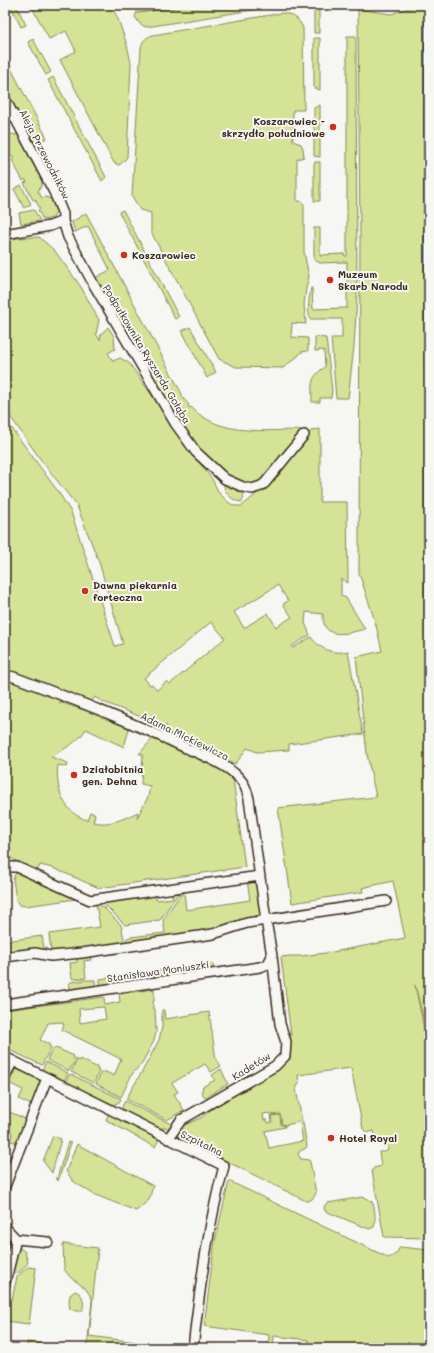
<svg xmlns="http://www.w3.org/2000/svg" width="434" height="1353" font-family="Mali,sans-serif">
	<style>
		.green { fill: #d4e396; stroke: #88865a; fill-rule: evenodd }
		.water { fill: #93cdf3; stroke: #708c9e }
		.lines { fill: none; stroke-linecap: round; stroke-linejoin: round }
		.shore { stroke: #5e6b73; stroke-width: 1 }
		.street-casing { stroke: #3b2a1e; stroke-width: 12 }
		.street { stroke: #f6f6f2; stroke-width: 9 }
		.poi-dot { fill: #c8321e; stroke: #f6f6f2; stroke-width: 1.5 }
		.labels { text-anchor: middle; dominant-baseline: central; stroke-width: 4; stroke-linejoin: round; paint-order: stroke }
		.poi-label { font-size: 10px; font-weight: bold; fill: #3b2a1e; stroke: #f6f6f2; text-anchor: start }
		.street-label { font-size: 10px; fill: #3b2a1e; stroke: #f6f6f2 }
	</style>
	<rect width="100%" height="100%" fill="#f6f6f2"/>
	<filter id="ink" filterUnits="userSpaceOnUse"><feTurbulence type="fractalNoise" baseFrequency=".025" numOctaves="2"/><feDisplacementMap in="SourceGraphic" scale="8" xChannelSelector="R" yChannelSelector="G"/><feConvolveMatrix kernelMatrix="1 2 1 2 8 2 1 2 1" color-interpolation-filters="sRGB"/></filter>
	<g filter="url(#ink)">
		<path class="green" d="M10,5H16L26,25L21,27Z
			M31,5H111L118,19L127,45L131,63L127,157L124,161L119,165L114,163L60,60L76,51L66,31L49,39Z
			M145,5H185L138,13L190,5H284L146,27L140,24L135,17C137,10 139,7 145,5Z
			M314,5H319V33H314Z
			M418,5H425L424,125L425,614L429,683V1041L415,985L429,1052V1238L384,1237L372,1171L374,1168L381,1166L379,1152H385L388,1150V1146L385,1142H381L377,1144L374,1131L367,1133L363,1129L351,1068L298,1075L299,1083L296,1089L302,1121L286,1125L282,1124L280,1114L271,1115L270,1113L263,1114L264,1120H267L268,1123L272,1122L271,1116L280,1115L281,1125H285V1127L265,1131L269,1148L303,1141L300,1124L303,1123L307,1146L306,1148L300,1151L298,1154L301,1159L309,1160L310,1162L316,1193C314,1198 311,1201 306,1201L180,1138L176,1134V1132L183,1126L202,1117L216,1106L276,1069L288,1052L291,1035L281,957L290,956H302L333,952L405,938L393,881L362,888L363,892L292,903L278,808L376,797L367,754L356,657L382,651L375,621L359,573L360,237L358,9L391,14Z
			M282,13C292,14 299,18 303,28L304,110H293V141L301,144L303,148L304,157L297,159V201H300L304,204V252L309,277L306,288L304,305L306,324L292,323L291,337L308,338V351L301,352L298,356L283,368L236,367L219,359L151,232V213L140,210L132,196L141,48C142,41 146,37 153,35Z
			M347,36H356L357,296L354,347L348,398H336L331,338H342V319H310C307,309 309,298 311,288H312L313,309L347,308V262L320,263L314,260V228H320V256H322V255L344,254L345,256H347Z
			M314,38H320V90L314,88Z
			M33,39L51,72L46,75L28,42Z
			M5,57L47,138L33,145L5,90Z
			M53,77L106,177L102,181L48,80Z
			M320,105V133L314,132V108Z
			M10,134L18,135L42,181V185L38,191L42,198L45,197L51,199L56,212L53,218L43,220L38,210L40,209L35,199L33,200L24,183L27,182L25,179L23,181L12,160L14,158L13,156L10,157L5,147V140H8Z
			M314,136H320V157L314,156Z
			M315,162H320V201H314V164Z
			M21,185L31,204L24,208L14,189Z
			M34,210L40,221L21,224L19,213Z
			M123,210L179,317L175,319L119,212Z
			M86,213L182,394V397L189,405L188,406L189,408L191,407C220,437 264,430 302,430L301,437L261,484L252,485L235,481L207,460L160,390L154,380L144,347L134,331L126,322L111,310L95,278L110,270L88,226L75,232L72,222Z
			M39,237L55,251L81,287L99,320L96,334L100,340L101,334L108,327L114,336L115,349L108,353L113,361L120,358L129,363L202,466L212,479L219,493L229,503L235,506H242L260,491L312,430L320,429V502H347L348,583L341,579V596L346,598L365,629C348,633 322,642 323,614L306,612L305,623L310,635L292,646L293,648L311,637C320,649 333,655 348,651L363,734L289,744V750L257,752L247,748L240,758L235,764L204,751L202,748C190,743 170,739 166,725L164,726L101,701L95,697L91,703L5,670V419L59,493L71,512L115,646L123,644L99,562L77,506L41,460L5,409V241L17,238ZM278,585L288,601L283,604L292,617L276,627L268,613L244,628L234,612ZM211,622L225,638L170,684L167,681L157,690L152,684L150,685L144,678Z
			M190,327L216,372L207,378L182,331Z
			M315,337L326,338L332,391L331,398H320V402H312C312,384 309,378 325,367L324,350L315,351Z
			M224,483L241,491L244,496L242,502C233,502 223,492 224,483Z
			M5,676L16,679L66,703L59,702L130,725L124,747L86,729C78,743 63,749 51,757L68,763L67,767L58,765C55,787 63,813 87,820L90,812L95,814L93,822C110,826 123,819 138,812L137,818L148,797L150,786L141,784L143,754H139L154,737L223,771L233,779L245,867L99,888L53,868L40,865L37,871L8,857L5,847Z
			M19,872L77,898L76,899L26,906L19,905L16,900L13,879L15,874Z
			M247,880L255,881L257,884L261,914L258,917L240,920L219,929L123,944L127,938L130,937L165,933L163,920L178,898L184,892L186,910L250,900Z
			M180,893L176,897L160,920L125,925L101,901L155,894L156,900L173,898L172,894Z
			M96,904L103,907L121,925L124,939L119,944L51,952L49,934L100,927Z
			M42,936L44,948H46L47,951L5,954V941Z
			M91,955L92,960L84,961L86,978L73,979L72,978L70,963L77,962V957Z
			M213,963V970L151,979L150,972Z
			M148,972L149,979L100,986V979Z
			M86,980H95V987L70,990L69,984L71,982Z
			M154,989V1001H153V1009H155L156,1032L154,1041L142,1063L132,1074L121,1097L96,1084L101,1072L103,1073L104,1071L114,1076L121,1059L62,1030L64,1024L61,1022L48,1023L40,1040L49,1044V1046L51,1047L42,1065L5,1048V1010L104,997L105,1005L120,1002L119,994ZM104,1007L106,1019L80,1023L79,1009Z
			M162,1010H164L165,1019L209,1012L216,1060L221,1066L211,1072L205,1064L172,1083L178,1092L174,1094L184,1110L167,1120L126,1099L143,1070L159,1040L162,1027Z
			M53,1048L55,1049L56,1048L74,1056L73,1058L76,1059L69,1071L47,1060Z
			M80,1059L98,1068L97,1070L99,1071L94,1083L71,1072L77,1060L79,1061Z
			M46,1062L68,1073L64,1081L42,1070Z
			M16,1069L40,1080V1086L33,1106L19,1099L23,1090L9,1083Z
			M221,1069L228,1084L205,1098L201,1091L203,1089L202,1087L215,1080L212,1075Z
			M70,1074L121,1099L119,1102L114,1105L65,1082Z
			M125,1101L173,1125L168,1128H159L123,1110L122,1107Z
			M5,1110L28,1120L22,1136L14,1142L10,1141L12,1133L5,1130Z
			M109,1113L159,1139L155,1147L106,1120Z
			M53,1136L61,1139L52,1173L43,1161Z
			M68,1142L71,1143L58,1181L55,1178H57Z
			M77,1144L153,1186L149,1200L136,1211L93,1194L73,1181L66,1171Z
			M229,1181L389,1258L396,1254L400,1247L429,1250V1348H334L310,1345L308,1340L274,1336L273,1348H268L269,1335L204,1326L215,1241Z
			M362,1197C366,1198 371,1199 373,1204C375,1209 376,1222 374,1227L369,1229L325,1211L324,1208L325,1205L328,1203Z
			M63,1244L98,1248L89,1336L184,1348H87L92,1301V1298L85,1288L70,1277L64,1269Z
			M19,1247L25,1252L28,1263L19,1273H11L17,1249Z
			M28,1267L36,1268L29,1324L5,1321V1300L12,1299L17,1277Z
			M75,1291C84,1294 85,1304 82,1311H76L70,1309L69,1302L70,1295Z
			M27,1342L79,1348L81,1347V1348H27Z"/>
		<path class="water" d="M425,5H429V683L425,614L424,125Z"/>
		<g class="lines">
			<path class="shore" d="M429,7L428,125L429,621"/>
			<g class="street-casing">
				<path id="street" d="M5,99L54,192L63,214V221L68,237L94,285L175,423L196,452L225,479L243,487L252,489L261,486L265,483L304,435
					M5,234L50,226L63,221
					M5,675L14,677C72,699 130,721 186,748C202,755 221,762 234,773C244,782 246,787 249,799L266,920L272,956L280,1024L286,1042L285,1056L275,1066L181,1120L168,1139
					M5,867H17L90,900L260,876
					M5,957L35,953L51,956L82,953L213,934L247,923L386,901
					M5,1004L260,967L268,964L272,956
					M5,1057L224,1166C208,1226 200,1286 193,1348
					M5,1076L13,1061
					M5,1186L47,1078
					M5,1227L16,1239L5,1283
					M16,1239L48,1242"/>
			</g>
			<use href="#street" class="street"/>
		</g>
	</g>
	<g class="poi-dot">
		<circle cx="333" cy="127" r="4"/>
		<circle cx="124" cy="255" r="4"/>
		<circle cx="330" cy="280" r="4"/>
		<circle cx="85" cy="591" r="4"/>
		<circle cx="74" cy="775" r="4"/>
		<circle cx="331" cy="1138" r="4"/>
	</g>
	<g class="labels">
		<g class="poi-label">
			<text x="325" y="121" text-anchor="end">Koszarowiec -<tspan x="325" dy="12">skrzydło południowe</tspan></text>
			<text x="132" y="255">Koszarowiec</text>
			<text x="338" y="274">Muzeum<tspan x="338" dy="12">Skarb Narodu</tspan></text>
			<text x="93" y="585">Dawna piekarnia<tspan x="93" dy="12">forteczna</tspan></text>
			<text x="82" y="769">Działobitnia<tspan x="82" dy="12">gen. Dehna</tspan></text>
			<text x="339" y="1138">Hotel Royal</text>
		</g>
		<g class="street-label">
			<text transform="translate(45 154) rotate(63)">Aleja Przewodników</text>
			<text transform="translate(147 354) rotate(59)">Podpułkownika Ryszarda Gołąba</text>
			<text transform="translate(185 736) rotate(26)">Adama Mickiewicza</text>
			<text transform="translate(158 971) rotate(-8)">Stanisława Moniuszki</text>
			<text transform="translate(251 1066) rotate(-32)">Kadetów</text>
			<text transform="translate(202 1143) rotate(26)">Szpitalna</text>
		</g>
	</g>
	<rect width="434" height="1353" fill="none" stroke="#f6f6f2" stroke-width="20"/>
	<rect x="10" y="10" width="414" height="1333" fill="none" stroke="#3b2a1e" stroke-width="1.5" filter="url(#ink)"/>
</svg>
